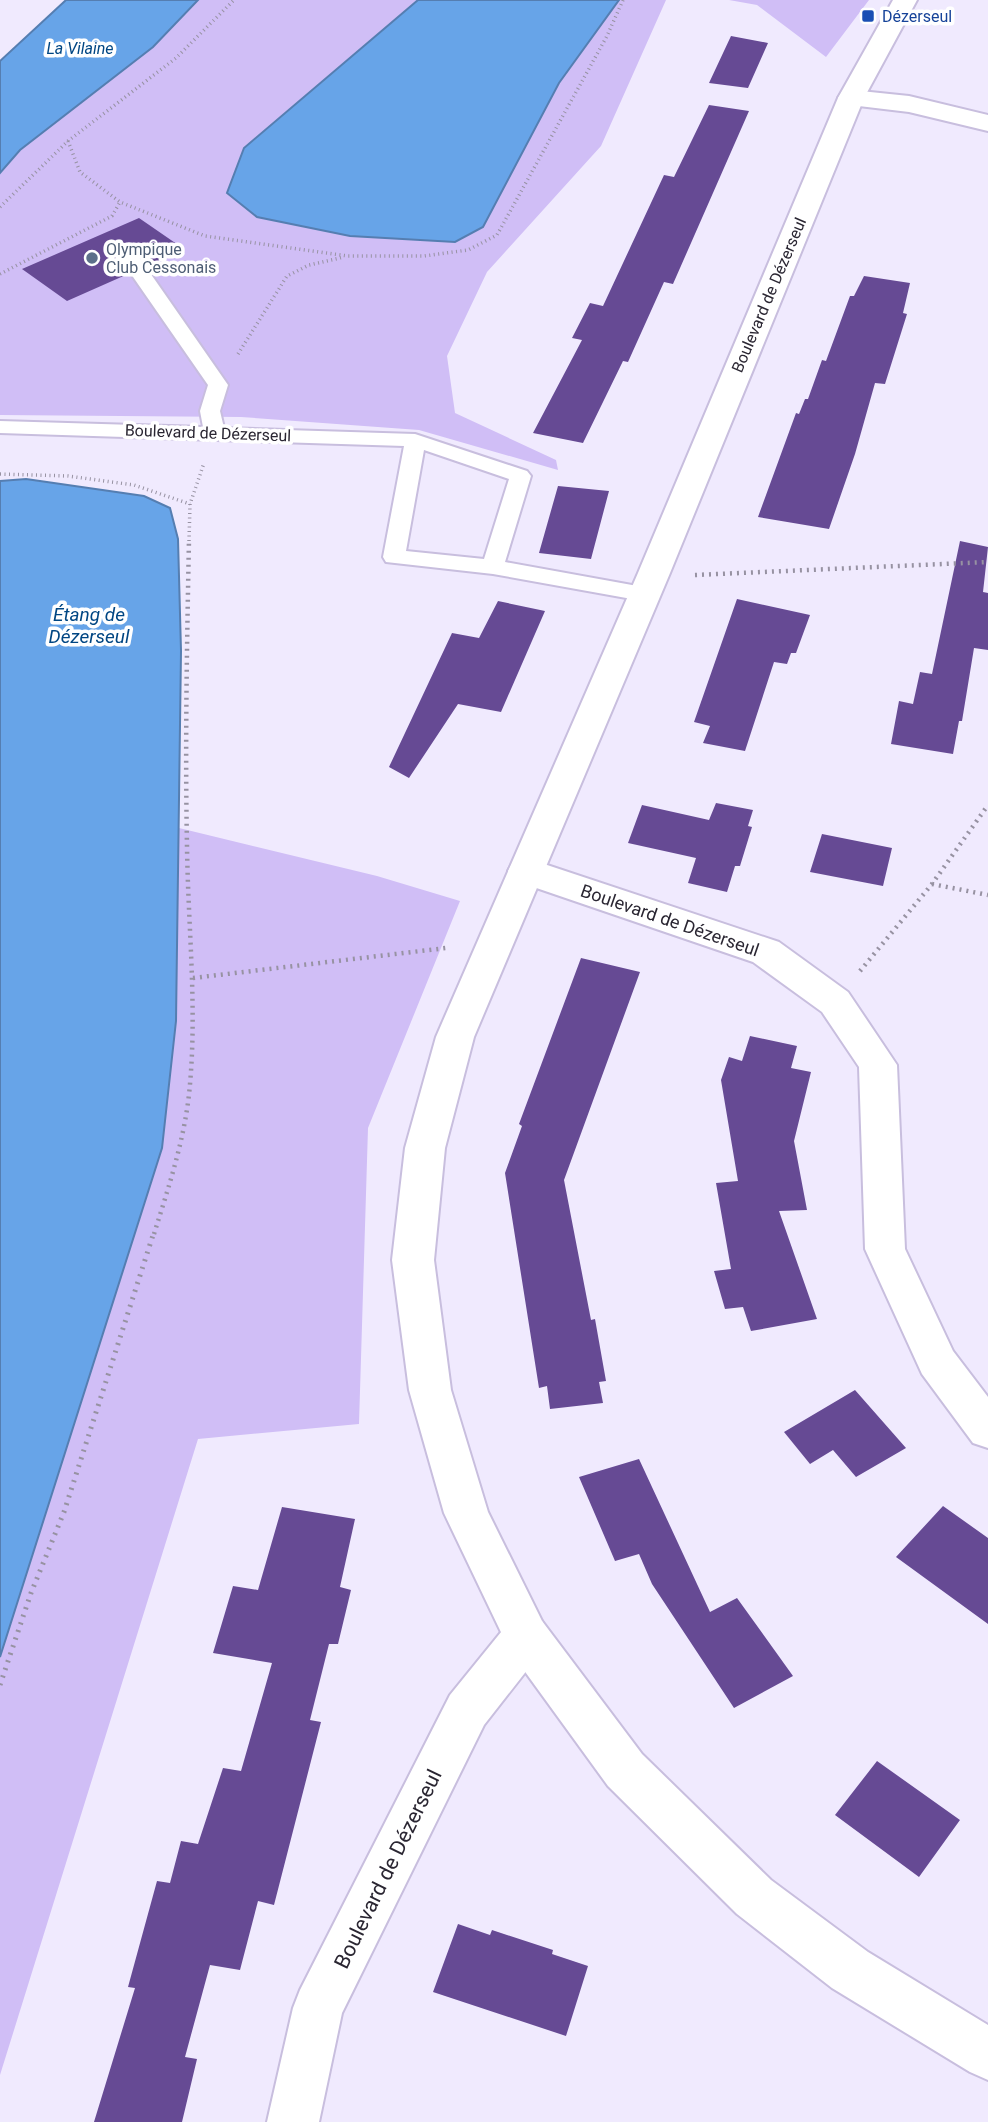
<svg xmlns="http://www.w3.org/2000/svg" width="988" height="2122" font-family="Roboto,sans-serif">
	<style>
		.green { fill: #d0bef6 }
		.water { fill: #67a4e8; stroke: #557eb1; stroke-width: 2 }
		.building { fill: #664a94 }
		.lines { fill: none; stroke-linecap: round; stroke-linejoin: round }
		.service-casing { stroke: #c8bede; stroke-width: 4 }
		.minor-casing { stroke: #c8bede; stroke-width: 4 }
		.tertiary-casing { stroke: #c8bede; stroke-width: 4 }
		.path-far2 { stroke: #9792a2; stroke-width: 3.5; stroke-dasharray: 1 3.5; stroke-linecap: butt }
		.path-far1 { stroke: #9792a2; stroke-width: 4.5; stroke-dasharray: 2 5; stroke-linecap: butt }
		.path { stroke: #9792a2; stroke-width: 5; stroke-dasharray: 2 6; stroke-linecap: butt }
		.service { fill: #fff; fill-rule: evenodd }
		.minor { fill: #fff; fill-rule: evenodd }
		.tertiary { fill: #fff; fill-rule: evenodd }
		.transit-dot { fill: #1a4fb4; stroke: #fff; stroke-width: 2.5 }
		.service-dot { fill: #5c6f8a; stroke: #fff; stroke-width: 2.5 }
		.labels { text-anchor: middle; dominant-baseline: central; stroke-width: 7; stroke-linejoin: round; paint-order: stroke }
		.far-transit-label { font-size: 16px; fill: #164399; stroke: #fff; text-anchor: start }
		.far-water-label { font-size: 16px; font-style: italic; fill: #004683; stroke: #fff }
		.far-service-label { font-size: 16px; fill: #4e5e75; stroke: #fff; text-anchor: start }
		.far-street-label { font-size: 16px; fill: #2a2632; stroke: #fff }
		.street-label { font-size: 18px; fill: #2a2632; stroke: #fff }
		.water-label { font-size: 19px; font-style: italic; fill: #004683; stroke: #fff }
		.near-street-label { font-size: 21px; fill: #2a2632; stroke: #fff }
	</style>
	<rect width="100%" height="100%" fill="#f0eafe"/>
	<path class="green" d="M198,0H666L601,146L487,272L447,356L455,413L556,460L558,470L419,430L241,417L0,415V173L20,150L153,47Z
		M729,0H869L826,57L757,5Z
		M179,828L377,876L460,901L368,1128L359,1424L198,1439L0,2075V1657L162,1148L176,1021Z"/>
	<path class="water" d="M66,0H198L153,47L20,150L0,173V61Z
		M418,0H619L559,83L483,227L455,242L350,236L257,217L227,193L244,148Z
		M26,479L144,496L170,508L178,539L181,651L176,1021L162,1148L0,1657V481Z"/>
	<path class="building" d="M731,36L768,43L748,88L709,83Z
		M709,105L749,111L673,284L664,282L628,362L623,361L583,443L533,433L582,340L572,338L590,303L603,306L664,175L674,177Z
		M139,218L184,249L148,265L140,254L131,253L119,260L128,274L67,301L22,269Z
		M864,276L910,283L903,313L907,314L885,384L875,383L855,454L829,529L758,517L796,413L799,414L805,399H808L822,360L826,361L850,296H854Z
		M558,486L609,491L591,559L539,553Z
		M960,541L988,547L983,592L988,593V650L974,648L962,721H959L953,754L891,744L899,701L913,704L920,672L932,674Z
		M737,599L810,615L796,653H791L787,664L774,662L745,751L703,743L710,726L694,722Z
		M498,601L545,611L501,712L458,704L409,778L389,767L452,633L479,638Z
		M716,803L753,810L748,826L752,827L740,866H735L727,892L688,883L696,858L628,843L642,805L709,820Z
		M822,834L892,848L883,886L810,872Z
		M581,958L640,972L564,1180L591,1320L595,1319L606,1381L599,1382L603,1403L550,1409L547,1386L539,1388L505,1173L522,1126L519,1124Z
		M750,1036L797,1046L791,1068L811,1072L794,1141L807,1210L779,1211L817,1319L751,1331L743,1307L725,1309L714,1271L731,1269L716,1183L738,1181L721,1080L729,1057L742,1061Z
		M855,1390L906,1448L856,1477L833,1450L810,1464L784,1432Z
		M639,1459L710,1612L737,1598L793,1676L734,1708L652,1584L639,1554L615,1561L579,1477Z
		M943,1506L988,1538V1624L896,1557Z
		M282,1507L355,1519L340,1587L351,1590L338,1644H329L310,1720L321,1722L274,1905L258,1901L240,1970L210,1965L185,2057L197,2059L182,2122H94L135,1988L128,1987L157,1881L170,1883L181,1841L198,1844L223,1768L241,1771L272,1663L213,1653L233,1586L258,1590Z
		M877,1761L960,1820L919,1877L835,1815Z
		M458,1924L490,1935L492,1930L553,1950L552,1954L588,1966L566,2036L433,1992Z"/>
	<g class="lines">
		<g class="service-casing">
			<path id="service" d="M132,255L139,257L228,385L220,411L224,428L415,434L527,471L531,476L505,562L643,587L651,589L654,594L651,599L643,601L493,574L386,562L383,557L404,446L0,433V421L203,427L200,411L208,385L122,261ZM424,450L509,479L484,559L406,551Z"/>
		</g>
		<g class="minor-casing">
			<path id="minor" d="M851,90L909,96L988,115V131L909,112L842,104L838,98L842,92Z
				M526,858L779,942L848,992L897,1065L905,1249L953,1351L988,1397V1448L973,1443L922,1374L865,1249L859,1067L822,1012L753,962L513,880L508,871L513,862Z
				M526,1615L542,1621L549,1636L542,1651L484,1725L342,2013L319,2122H267L293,2008L300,1990L450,1695L510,1621Z"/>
		</g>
		<g class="tertiary-casing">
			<path id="tertiary" d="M893,0H917L864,98L670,573L474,1037L445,1148L434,1260L451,1390L488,1512L542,1621L642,1754L771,1880L868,1952L988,2025V2080L970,2072L832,1988L737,1914L608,1786L510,1651L444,1513L409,1390L392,1260L405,1148L436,1037L638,573L838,98Z"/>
		</g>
		<path class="path-far2" d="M68,141L80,172L120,202L205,236L348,256H424L468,250L497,235L607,36L623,0
			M0,207L68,141L176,58L234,0
			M0,274L112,216L120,202
			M238,354L287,276L309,265L344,257
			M0,474L68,476L134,485L190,504
			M189,541L190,504L204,463"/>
		<path class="path-far1" d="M695,575L988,562
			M932,884L988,895
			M860,971L932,884L988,805
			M193,978L446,948
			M154,1234C169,1186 186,1135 190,1084C197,1005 188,926 187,846C185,744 187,641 189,539"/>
		<path class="path" d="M0,1685L31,1593L64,1512L154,1232"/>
		<use href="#service" class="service"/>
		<use href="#minor" class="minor"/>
		<use href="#tertiary" class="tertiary"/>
	</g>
	<rect class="transit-dot" x="861" y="9" width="14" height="14" rx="3.5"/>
	<circle class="service-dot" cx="92" cy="258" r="7"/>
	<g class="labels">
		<g class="far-transit-label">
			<text x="882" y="16">Dézerseul</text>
		</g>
		<g class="far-water-label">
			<text x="80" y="48">La Vilaine</text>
		</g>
		<g class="far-service-label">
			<text x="106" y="249">Olympique<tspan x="106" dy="18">Club Cessonais</tspan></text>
		</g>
		<g class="far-street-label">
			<text transform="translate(769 295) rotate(-67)">Boulevard de Dézerseul</text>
			<text transform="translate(208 433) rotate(2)">Boulevard de Dézerseul</text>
		</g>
		<g class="street-label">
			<text transform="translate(670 920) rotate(19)">Boulevard de Dézerseul</text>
		</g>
		<g class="water-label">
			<text x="89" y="614">Étang de<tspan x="89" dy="22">Dézerseul</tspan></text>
		</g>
		<g class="near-street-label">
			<text transform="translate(388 1869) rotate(-64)">Boulevard de Dézerseul</text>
		</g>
	</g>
</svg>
